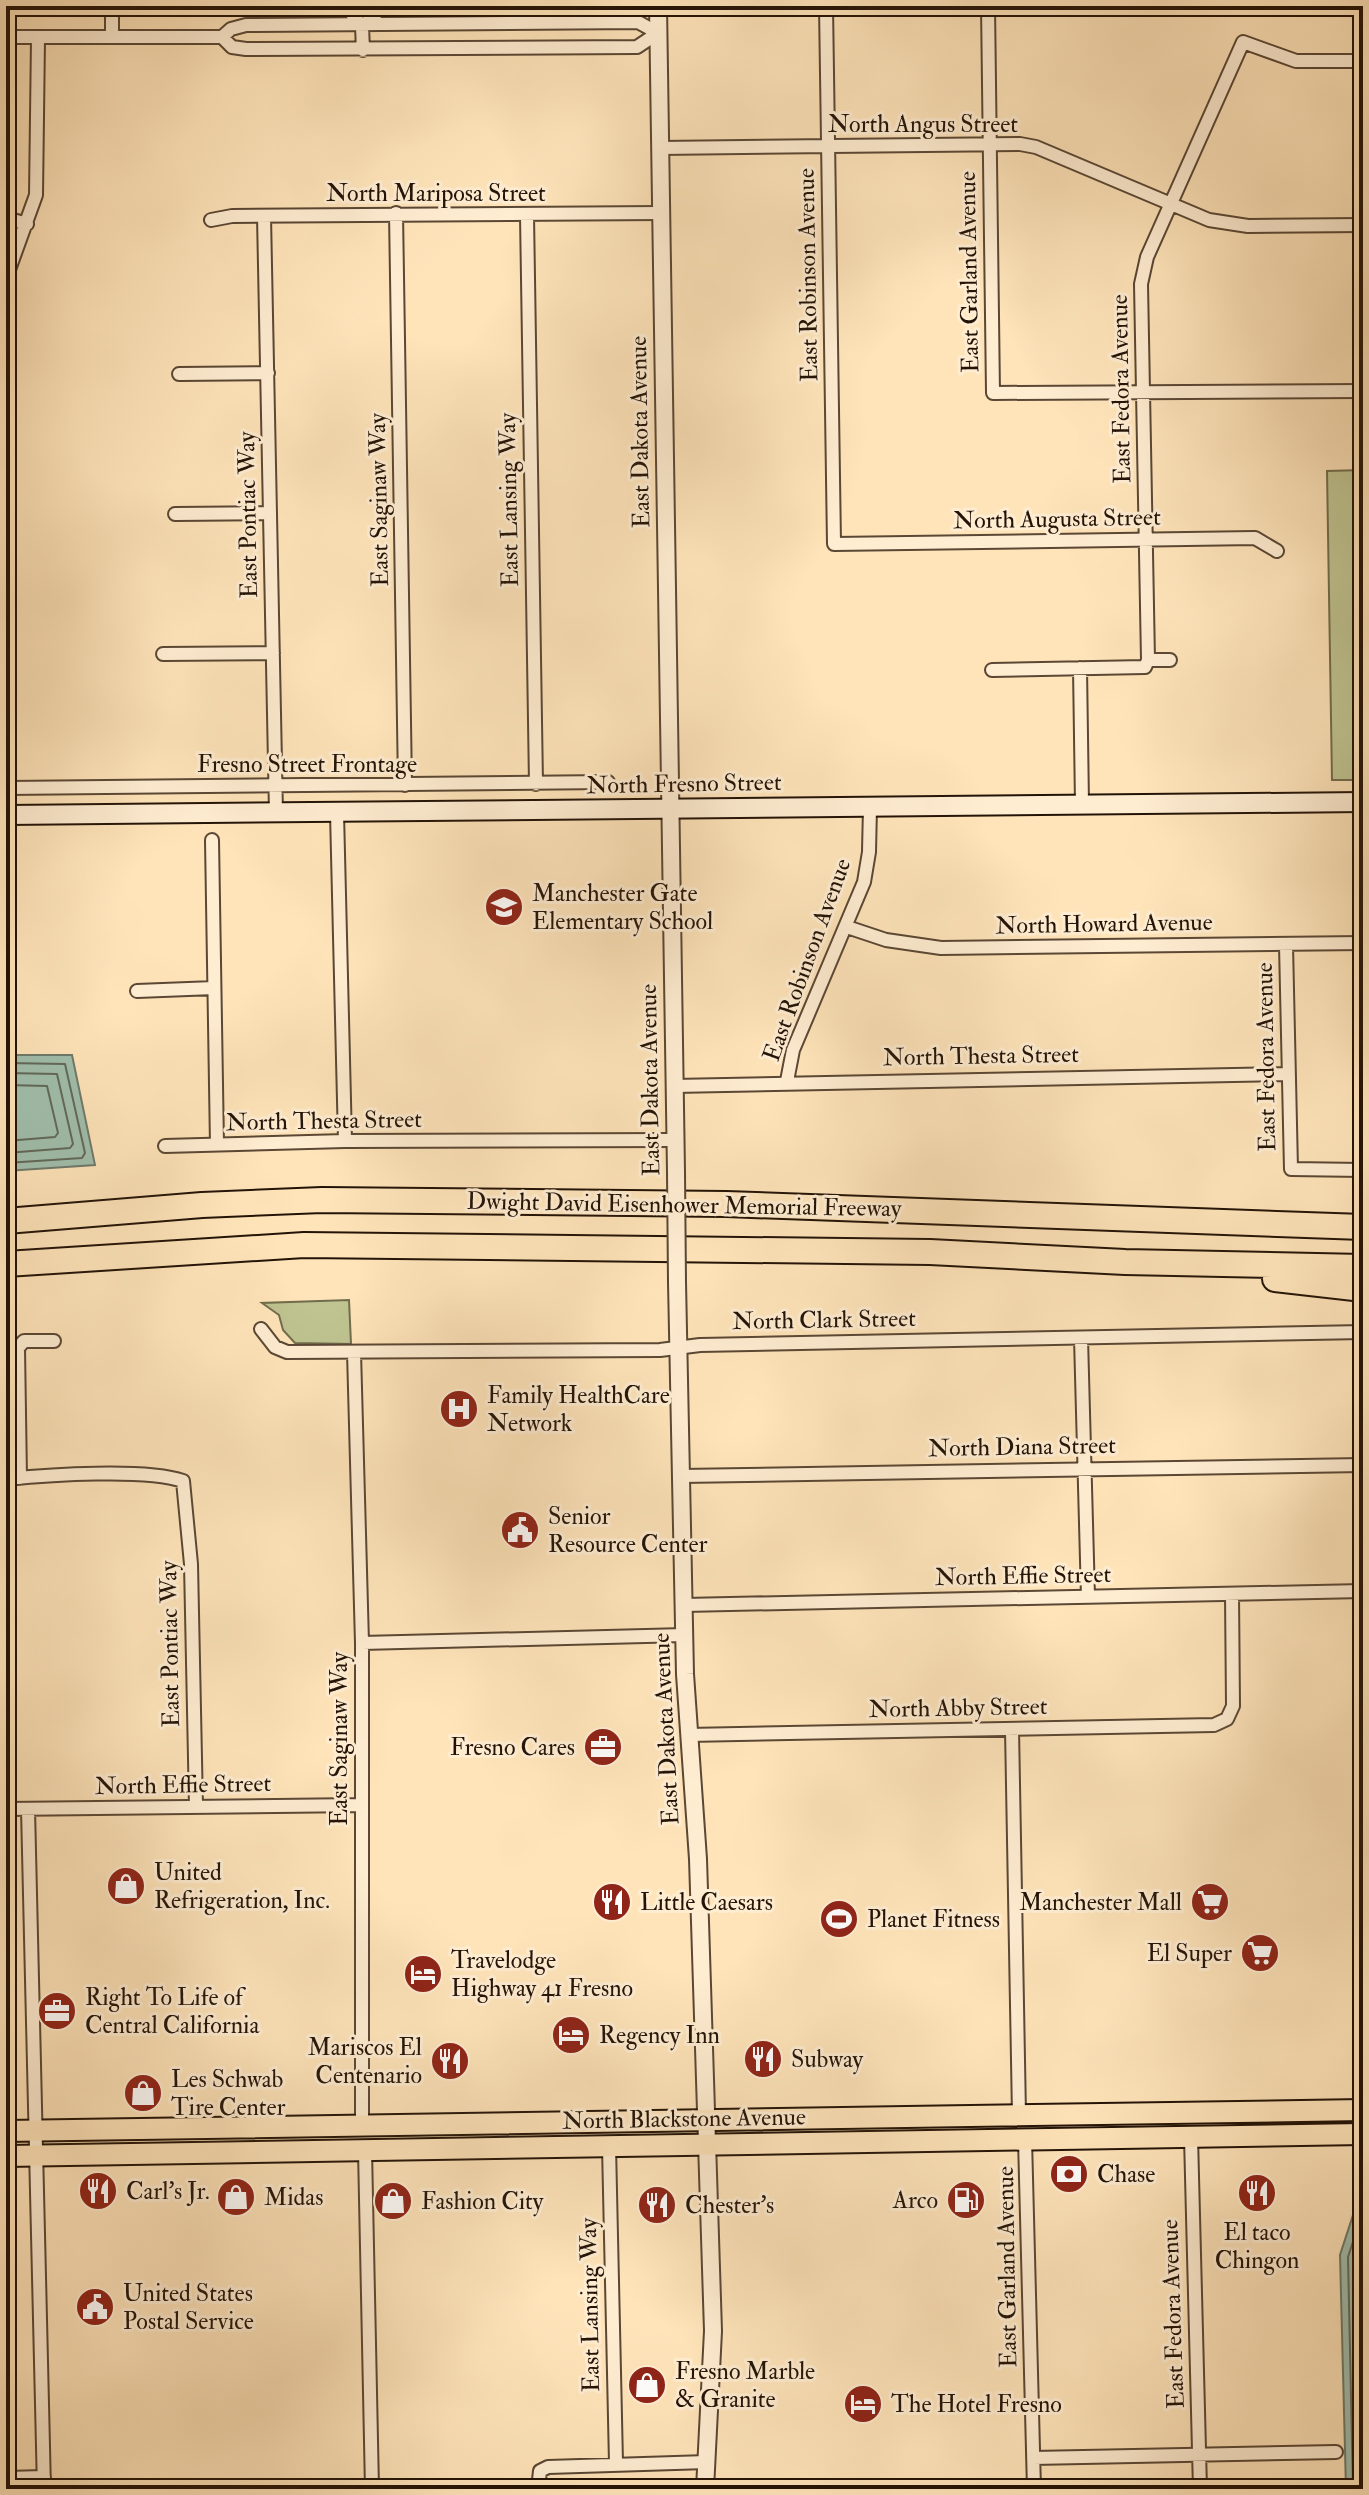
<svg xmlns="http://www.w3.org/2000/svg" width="1369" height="2495" font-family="'IM FELL Double Pica',serif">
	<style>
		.green { fill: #bfc491; stroke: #716c4c; stroke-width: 2 }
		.water { fill: #a0bfad; stroke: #6e7a6b; stroke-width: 2 }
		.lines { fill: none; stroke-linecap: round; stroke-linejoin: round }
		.shore { stroke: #62695a; stroke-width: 2 }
		.minor-casing { stroke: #5a4734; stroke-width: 16 }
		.tertiary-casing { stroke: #5a4734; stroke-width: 20 }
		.secondary-casing { stroke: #231307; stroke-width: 22 }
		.primary-casing { stroke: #231307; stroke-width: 24 }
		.motorway-casing { stroke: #231307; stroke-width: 28 }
		.minor { stroke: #ffedd2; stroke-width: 12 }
		.tertiary { stroke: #ffedd2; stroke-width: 16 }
		.secondary { stroke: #ffedd2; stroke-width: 18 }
		.primary { stroke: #ffe4ba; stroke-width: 20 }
		.motorway { stroke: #ffe4ba; stroke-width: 24 }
		.tertiary-bridge-casing { stroke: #5a4734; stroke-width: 20; stroke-linecap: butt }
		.tertiary-bridge { stroke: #ffedd2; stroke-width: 16 }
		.labels { text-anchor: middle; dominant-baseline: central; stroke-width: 6; stroke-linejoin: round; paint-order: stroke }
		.street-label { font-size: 24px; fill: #231307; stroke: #ffedd2 }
		.poi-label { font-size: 24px; fill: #231307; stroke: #ffedd2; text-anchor: start }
	</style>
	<rect width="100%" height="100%" fill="#ffe4ba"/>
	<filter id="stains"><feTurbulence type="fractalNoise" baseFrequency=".0025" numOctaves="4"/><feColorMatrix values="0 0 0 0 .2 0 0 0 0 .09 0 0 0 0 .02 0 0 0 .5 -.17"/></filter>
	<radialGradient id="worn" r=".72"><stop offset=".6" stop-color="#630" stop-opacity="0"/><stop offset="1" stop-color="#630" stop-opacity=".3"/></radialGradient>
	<path class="green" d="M1363,470V780H1332L1327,471Z
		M349,1300L351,1344L295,1343L283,1330L279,1315L262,1303Z"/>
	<path class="water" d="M6,1055H72L95,1165L6,1171Z
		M1363,2197V2489H1346L1340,2255L1355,2209Z"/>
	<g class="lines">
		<path class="shore" d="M6,1063L65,1064L85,1153L82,1158L6,1163
			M6,1073L57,1074L73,1144L70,1148L6,1153
			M6,1085L47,1086L58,1133L55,1137L6,1141
			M1363,2240L1358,2258L1363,2464
			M1353,2489L1348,2257L1363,2211"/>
		<g class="minor-casing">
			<path id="minor" d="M112,6V36
				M352,6V14L362,26L363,50
				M826,6L834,544L1255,538L1277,551
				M988,6L993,393L1363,391
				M362,26L375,16V6
				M6,37H222L232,47L246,49L637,47L658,33L638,22L246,25L231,29L222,37
				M660,148L1020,144L1036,147L1209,220L1248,226L1363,225
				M396,213L405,785
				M527,215L536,784
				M264,216L276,813
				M6,218L27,224
				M211,220L232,216L661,213
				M6,278L36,195L38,38
				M179,374L268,373
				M175,514L270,513
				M163,654L273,653
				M1148,660L1141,284L1147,257L1243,42L1296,61H1363
				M1080,668L1082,804
				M992,670L1145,667L1148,660H1170
				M6,788L608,782
				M337,813L345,1141
				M212,840L217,1145
				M847,927L886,940L941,948L1363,943
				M1286,945L1291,1169L1363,1170
				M137,991L214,988
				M787,1081L793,1050L864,882L869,852L870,807
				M674,1086L1289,1074
				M165,1146L345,1141L675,1140
				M261,1329L275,1347L287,1352L660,1350L700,1345L1363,1332
				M1081,1338L1088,1597
				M354,1352L362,1643V2126
				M681,1476L1363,1465
				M20,1478L18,1348L24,1341H54
				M6,1479C48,1475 145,1468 183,1481L191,1564L196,1807
				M684,1605L1363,1591
				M362,1643L685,1635
				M1012,1729L1019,2115
				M688,1735L1214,1725L1227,1719L1233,1706L1232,1594
				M6,1809L361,1805
				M28,1809L44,2489
				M1191,2137L1200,2489
				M1025,2139L1034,2489
				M609,2146L616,2463
				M365,2150L372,2489
				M1033,2458L1336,2452
				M6,2478L44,2477
				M538,2489L540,2471L548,2467L707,2462"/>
		</g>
		<g class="tertiary-casing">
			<path id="tertiary" d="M658,6L676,1172
				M677,1282L685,1674L698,1859L713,2331L705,2489"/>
		</g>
		<g class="secondary-casing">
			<path id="secondary" d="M6,815L1363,802"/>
		</g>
		<g class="primary-casing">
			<path id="primary" d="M6,2131L1363,2110
				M6,2156L1363,2134"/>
		</g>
		<g class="motorway-casing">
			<path id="motorway" d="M6,1221L202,1205L322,1200L726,1204L1363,1227
				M6,1264L304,1245L930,1252L1125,1262L1363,1267
				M1275,1279L1363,1289"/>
		</g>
		<use href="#minor" class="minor"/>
		<use href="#tertiary" class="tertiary"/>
		<use href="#secondary" class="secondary"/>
		<use href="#primary" class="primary"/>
		<use href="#motorway" class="motorway"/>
		<g class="tertiary-bridge-casing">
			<path id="tertiary-bridge" d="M676,1172L677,1282"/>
		</g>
		<use href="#tertiary-bridge" class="tertiary-bridge"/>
	</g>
	<defs>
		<g id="school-disc" transform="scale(2)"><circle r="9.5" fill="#8f2418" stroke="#ffedd2"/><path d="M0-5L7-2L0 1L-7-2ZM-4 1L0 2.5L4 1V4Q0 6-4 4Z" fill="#fff"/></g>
		<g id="hospital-disc" transform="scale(2)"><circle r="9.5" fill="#8f2418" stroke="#ffedd2"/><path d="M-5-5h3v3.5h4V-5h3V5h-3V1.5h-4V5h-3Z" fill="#fff"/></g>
		<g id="civic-disc" transform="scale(2)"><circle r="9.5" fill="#8f2418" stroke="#ffedd2"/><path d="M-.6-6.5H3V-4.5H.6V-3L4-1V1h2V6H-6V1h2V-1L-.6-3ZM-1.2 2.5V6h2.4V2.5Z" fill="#fff"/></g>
		<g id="office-disc" transform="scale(2)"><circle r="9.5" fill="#8f2418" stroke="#ffedd2"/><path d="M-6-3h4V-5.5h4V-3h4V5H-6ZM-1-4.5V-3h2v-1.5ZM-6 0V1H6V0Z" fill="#fff"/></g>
		<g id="shop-disc" transform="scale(2)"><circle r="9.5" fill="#8f2418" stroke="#ffedd2"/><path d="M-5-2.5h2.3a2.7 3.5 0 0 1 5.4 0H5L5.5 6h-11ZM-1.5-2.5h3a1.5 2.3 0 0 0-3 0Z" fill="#fff"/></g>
		<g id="restaurant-disc" transform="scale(2)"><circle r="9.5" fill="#8f2418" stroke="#ffedd2"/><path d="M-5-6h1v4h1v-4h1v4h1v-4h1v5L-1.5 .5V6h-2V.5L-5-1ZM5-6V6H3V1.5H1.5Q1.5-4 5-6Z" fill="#fff"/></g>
		<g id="supermarket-disc" transform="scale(2)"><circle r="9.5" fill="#8f2418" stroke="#ffedd2"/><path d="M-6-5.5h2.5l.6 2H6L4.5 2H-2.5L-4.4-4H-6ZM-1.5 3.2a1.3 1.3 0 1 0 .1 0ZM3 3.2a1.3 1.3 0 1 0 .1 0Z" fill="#fff"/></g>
		<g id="stadium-disc" transform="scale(2)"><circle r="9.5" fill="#8f2418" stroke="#ffedd2"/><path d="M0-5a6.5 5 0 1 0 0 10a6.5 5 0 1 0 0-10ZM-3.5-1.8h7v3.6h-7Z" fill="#fff"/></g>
		<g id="hotel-disc" transform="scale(2)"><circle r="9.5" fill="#8f2418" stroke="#ffedd2"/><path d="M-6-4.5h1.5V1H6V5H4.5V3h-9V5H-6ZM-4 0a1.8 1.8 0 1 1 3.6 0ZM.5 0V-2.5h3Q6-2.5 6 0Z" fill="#fff"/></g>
		<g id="bank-disc" transform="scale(2)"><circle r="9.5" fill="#8f2418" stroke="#ffedd2"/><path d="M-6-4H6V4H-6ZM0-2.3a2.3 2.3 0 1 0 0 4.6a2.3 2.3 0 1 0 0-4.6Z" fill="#fff"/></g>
		<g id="fuel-disc" transform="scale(2)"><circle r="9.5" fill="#8f2418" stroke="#ffedd2"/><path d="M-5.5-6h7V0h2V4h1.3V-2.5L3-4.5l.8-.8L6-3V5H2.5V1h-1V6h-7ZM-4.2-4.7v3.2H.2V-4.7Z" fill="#fff"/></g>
	</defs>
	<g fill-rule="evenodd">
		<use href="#school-disc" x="504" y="907"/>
		<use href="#hospital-disc" x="459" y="1409"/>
		<use href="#civic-disc" x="520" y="1530"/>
		<use href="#office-disc" x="603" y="1747"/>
		<use href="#shop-disc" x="126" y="1886"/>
		<use href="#restaurant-disc" x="612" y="1902"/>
		<use href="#supermarket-disc" x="1210" y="1902"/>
		<use href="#stadium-disc" x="839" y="1919"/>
		<use href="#supermarket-disc" x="1260" y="1953"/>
		<use href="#hotel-disc" x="423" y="1974"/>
		<use href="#office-disc" x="57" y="2011"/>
		<use href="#hotel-disc" x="571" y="2035"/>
		<use href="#restaurant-disc" x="763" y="2059"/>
		<use href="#restaurant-disc" x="450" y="2061"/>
		<use href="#shop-disc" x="143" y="2093"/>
		<use href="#bank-disc" x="1069" y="2174"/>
		<use href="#restaurant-disc" x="98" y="2191"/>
		<use href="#restaurant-disc" x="1257" y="2193"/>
		<use href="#shop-disc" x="236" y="2197"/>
		<use href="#fuel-disc" x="966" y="2200"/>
		<use href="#shop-disc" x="393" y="2201"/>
		<use href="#restaurant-disc" x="657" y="2205"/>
		<use href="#civic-disc" x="95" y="2307"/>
		<use href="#shop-disc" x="647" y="2385"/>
		<use href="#hotel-disc" x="863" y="2404"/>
	</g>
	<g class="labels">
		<g class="street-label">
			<text x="923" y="124">North Angus Street</text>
			<text x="436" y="193">North Mariposa Street</text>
			<text transform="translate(969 272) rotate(-91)">East Garland Avenue</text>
			<text transform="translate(808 275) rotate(-91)">East Robinson Avenue</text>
			<text transform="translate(1121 389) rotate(-91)">East Fedora Avenue</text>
			<text transform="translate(640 432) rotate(-91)">East Dakota Avenue</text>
			<text transform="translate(379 500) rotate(-91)">East Saginaw Way</text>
			<text transform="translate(509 500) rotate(-91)">East Lansing Way</text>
			<text transform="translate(248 515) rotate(-91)">East Pontiac Way</text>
			<text transform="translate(1057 519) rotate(-1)">North Augusta Street</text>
			<text x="307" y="764">Fresno Street Frontage</text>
			<text transform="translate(684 784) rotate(-1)">North Fresno Street</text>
			<text transform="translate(1104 924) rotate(-1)">North Howard Avenue</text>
			<text transform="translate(807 960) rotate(-70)">East Robinson Avenue</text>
			<text transform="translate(981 1056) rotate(-1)">North Thesta Street</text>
			<text transform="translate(1266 1057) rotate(-91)">East Fedora Avenue</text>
			<text transform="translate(650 1080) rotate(-91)">East Dakota Avenue</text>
			<text transform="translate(324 1121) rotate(-1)">North Thesta Street</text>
			<text transform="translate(684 1205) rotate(1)">Dwight David Eisenhower Memorial Freeway</text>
			<text transform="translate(824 1320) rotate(-1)">North Clark Street</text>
			<text transform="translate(1022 1447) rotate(-1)">North Diana Street</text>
			<text transform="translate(1023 1576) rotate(-1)">North Effie Street</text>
			<text transform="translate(170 1644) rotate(-91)">East Pontiac Way</text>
			<text transform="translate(958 1708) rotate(-1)">North Abby Street</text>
			<text transform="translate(666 1729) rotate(-93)">East Dakota Avenue</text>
			<text transform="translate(339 1739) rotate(-90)">East Saginaw Way</text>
			<text transform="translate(183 1785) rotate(-1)">North Effie Street</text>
			<text transform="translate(684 2119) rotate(-1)">North Blackstone Avenue</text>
			<text transform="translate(1007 2267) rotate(-91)">East Garland Avenue</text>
			<text transform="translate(590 2305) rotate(-91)">East Lansing Way</text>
			<text transform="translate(1173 2314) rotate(-92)">East Fedora Avenue</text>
		</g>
		<g class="poi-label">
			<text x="532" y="893">Manchester Gate<tspan x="532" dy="28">Elementary School</tspan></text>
			<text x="487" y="1395">Family HealthCare<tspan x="487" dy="28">Network</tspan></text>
			<text x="548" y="1516">Senior<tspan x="548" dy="28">Resource Center</tspan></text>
			<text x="575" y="1747" text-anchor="end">Fresno Cares</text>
			<text x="154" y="1872">United<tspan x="154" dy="28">Refrigeration, Inc.</tspan></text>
			<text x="640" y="1902">Little Caesars</text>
			<text x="1182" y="1902" text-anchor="end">Manchester Mall</text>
			<text x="867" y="1919">Planet Fitness</text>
			<text x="1232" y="1953" text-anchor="end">El Super</text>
			<text x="451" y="1960">Travelodge<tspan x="451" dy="28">Highway 41 Fresno</tspan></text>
			<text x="85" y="1997">Right To Life of<tspan x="85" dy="28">Central California</tspan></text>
			<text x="599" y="2035">Regency Inn</text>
			<text x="422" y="2047" text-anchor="end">Mariscos El<tspan x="422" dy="28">Centenario</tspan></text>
			<text x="791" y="2059">Subway</text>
			<text x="171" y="2079">Les Schwab<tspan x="171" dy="28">Tire Center</tspan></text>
			<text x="1097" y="2174">Chase</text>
			<text x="126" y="2191">Carl's Jr.</text>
			<text x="264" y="2197">Midas</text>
			<text x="938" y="2200" text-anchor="end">Arco</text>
			<text x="421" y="2201">Fashion City</text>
			<text x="685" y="2205">Chester's</text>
			<text x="1257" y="2232" text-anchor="middle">El taco<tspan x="1257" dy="28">Chingon</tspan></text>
			<text x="123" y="2293">United States<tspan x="123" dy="28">Postal Service</tspan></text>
			<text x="675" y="2371">Fresno Marble<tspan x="675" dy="28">&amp; Granite</tspan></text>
			<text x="891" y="2404">The Hotel Fresno</text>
		</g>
	</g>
	<rect width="1369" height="2495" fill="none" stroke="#ffe4ba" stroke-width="32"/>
	<rect x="8" y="8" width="1353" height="2479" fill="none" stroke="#231307" stroke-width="4"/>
	<rect x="16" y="16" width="1337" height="2463" fill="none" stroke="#231307" stroke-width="2"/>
	<rect width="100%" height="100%" filter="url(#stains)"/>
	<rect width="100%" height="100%" fill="url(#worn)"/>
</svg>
